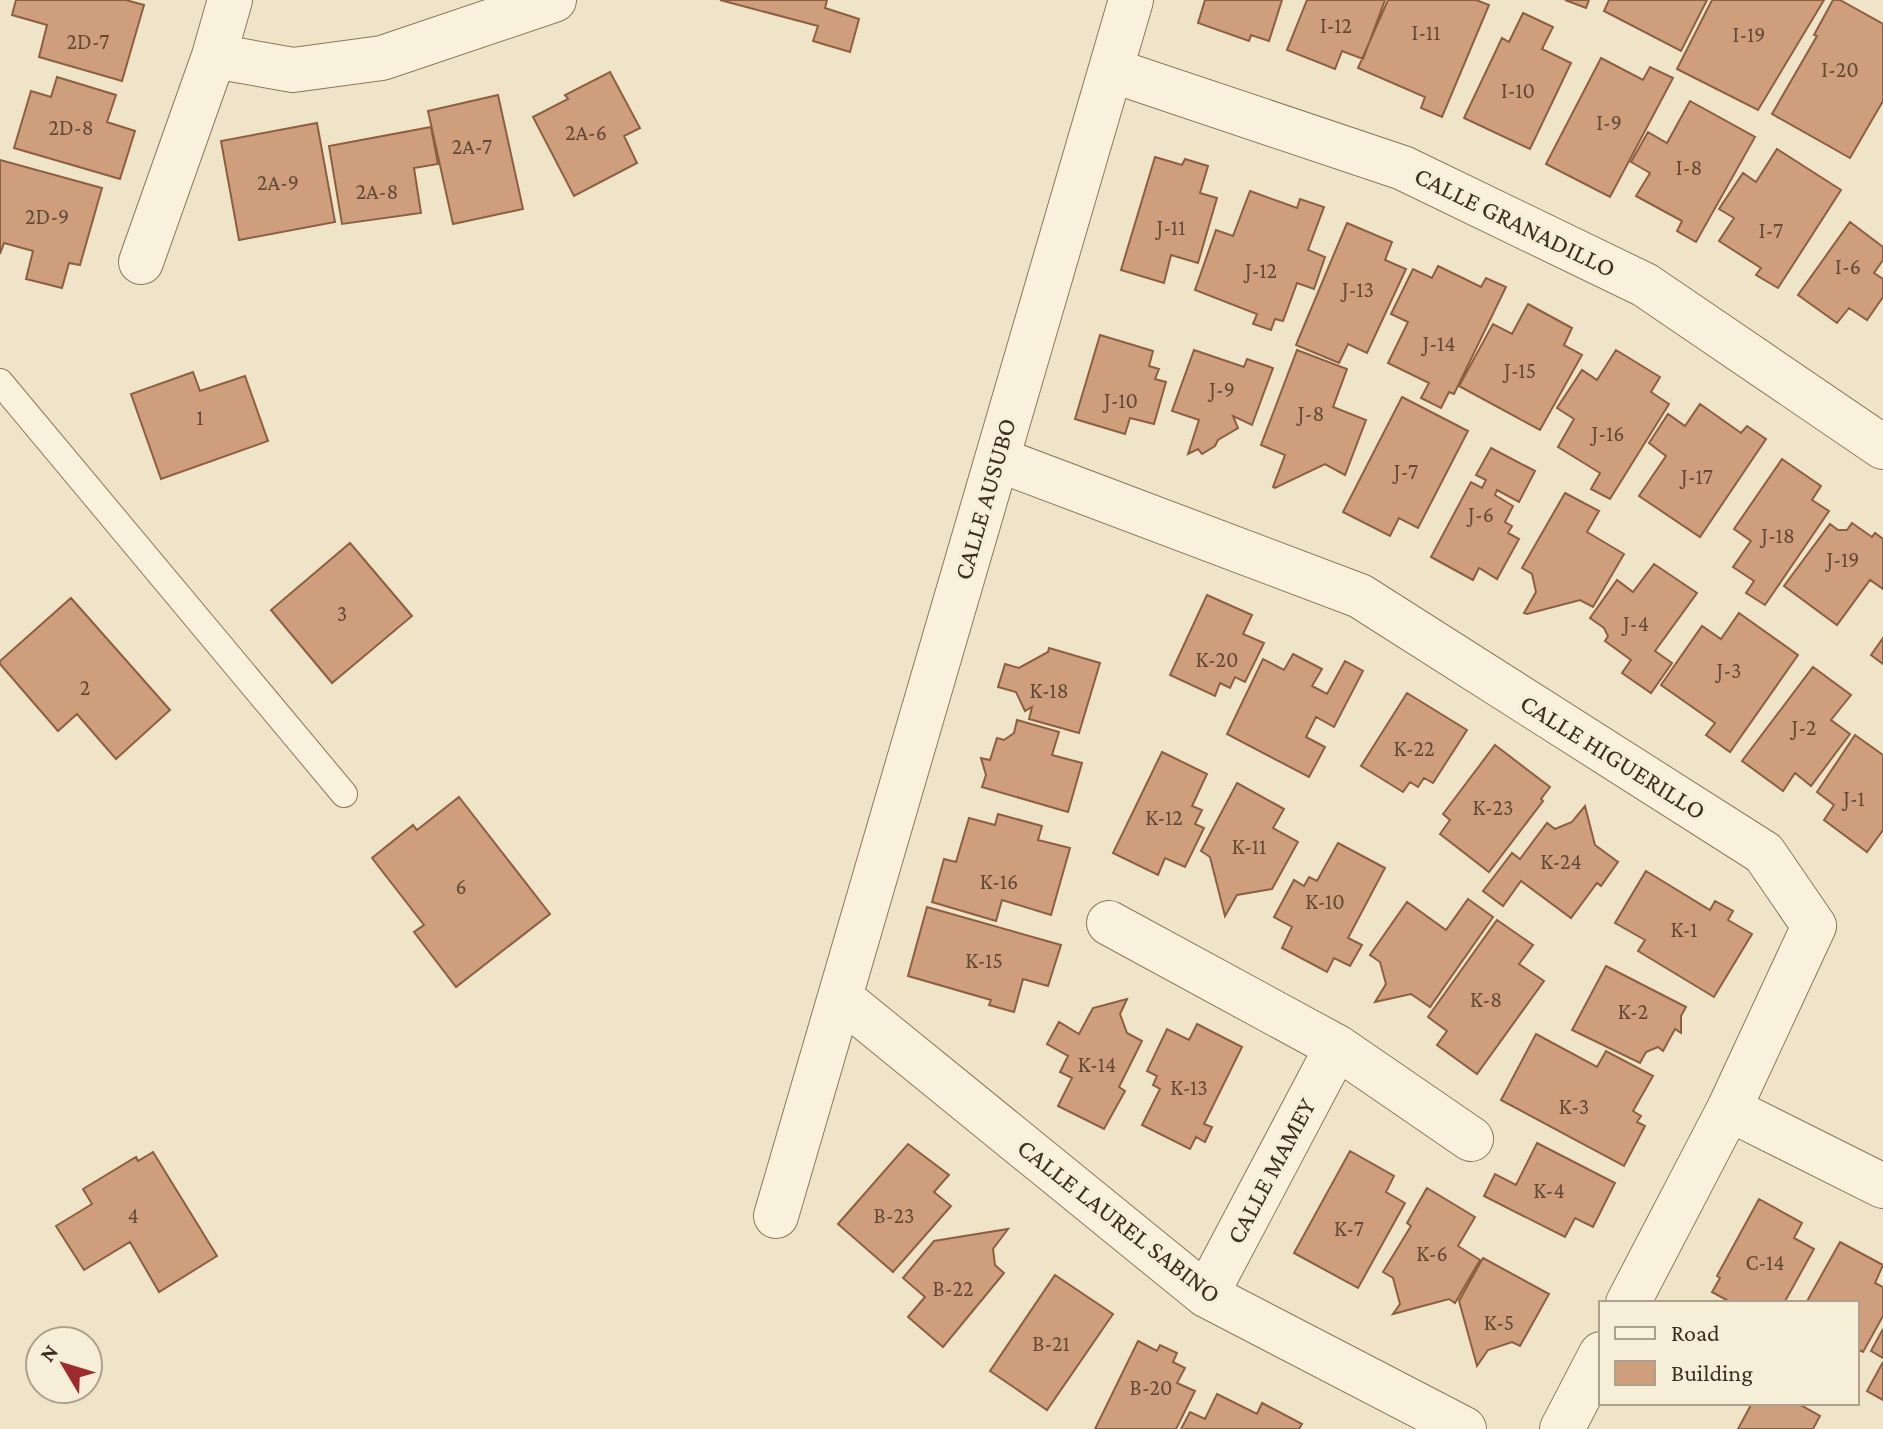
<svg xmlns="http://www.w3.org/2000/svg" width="1883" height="1429" font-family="'Crimson Pro',serif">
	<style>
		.building { fill: #cf9f7d; stroke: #8d5f41; stroke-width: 2 }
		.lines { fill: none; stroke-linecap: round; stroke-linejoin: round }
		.service-casing { stroke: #8d765c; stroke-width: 28 }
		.minor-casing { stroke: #8d765c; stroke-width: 46 }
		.service { stroke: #faf1dc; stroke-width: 26 }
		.minor { stroke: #faf1dc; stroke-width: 44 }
		.labels { text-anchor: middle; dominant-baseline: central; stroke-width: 6; stroke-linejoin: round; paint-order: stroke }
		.number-label { font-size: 22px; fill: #624a37 }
		.street-label { font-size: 26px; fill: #3d2e20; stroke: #f7eed8 }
	</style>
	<rect width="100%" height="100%" fill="#f0e4c8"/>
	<path class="building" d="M16,0H126L144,5L122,81L39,57L47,25L12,15Z
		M720,0H827L825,8L859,19L850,52L813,41L818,26Z
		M1205,0H1282L1269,41L1251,35L1249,41L1198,23Z
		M1307,0H1385L1363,59L1342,51L1335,69L1287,50Z
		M1388,0H1476L1489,5L1442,117L1421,108L1425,97L1358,68Z
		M1565,0H1589L1586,8Z
		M1609,0H1707L1681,51L1604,11Z
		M1712,0H1824L1758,110L1677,69Z
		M1833,0H1840L1883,24V101L1850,158L1772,114L1817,36L1814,35Z
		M1523,13L1553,27L1542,49L1571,63L1530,149L1464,118L1502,38L1509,42Z
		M1601,58L1643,80L1650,67L1673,78L1610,197L1546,164Z
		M610,72L640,128L624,136L637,163L574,196L533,117L568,99L565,95Z
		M57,77L116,95L107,122L135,131L120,179L14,148L31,91L51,97Z
		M498,95L523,209L453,224L428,111Z
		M1690,101L1755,137L1696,242L1677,231L1682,221L1636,196L1650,173L1631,162L1648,132L1667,143Z
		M317,123L335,222L239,240L221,141Z
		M431,127L438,164L414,168L421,213L342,224L329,146Z
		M1777,149L1841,190L1778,288L1756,275L1761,268L1719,241L1734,218L1719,209L1743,173L1756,182Z
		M1155,157L1182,165L1185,159L1208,166L1200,193L1217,198L1198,263L1171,255L1164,283L1121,270Z
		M0,160L102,188L80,265L69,263L62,288L26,279L33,251L4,243L0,254Z
		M1250,191L1297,208L1300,199L1324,207L1308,250L1325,257L1314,289L1297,283L1283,321L1275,319L1271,330L1253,324L1257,314L1195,290L1216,230L1233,236Z
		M1850,222L1883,247V260L1874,273L1883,279V297L1867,320L1849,308L1837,323L1798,295Z
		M1347,223L1392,242L1385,260L1406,269L1367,353L1348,344L1339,363L1296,345Z
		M1438,266L1481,287L1486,278L1506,287L1454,394L1449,392L1441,408L1421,398L1429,383L1388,363L1408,322L1391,314L1413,269L1432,278Z
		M1528,304L1572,328L1564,345L1582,355L1540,430L1459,386L1493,324L1512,334Z
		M1100,335L1153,351L1149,366L1159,369L1155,379L1166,382L1154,424L1130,418L1125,434L1075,419Z
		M1194,350L1244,367L1247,359L1273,368L1252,425L1233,416L1238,428L1218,440L1215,446L1202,454L1198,449L1188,454L1199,420L1172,411Z
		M1297,350L1347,369L1333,407L1366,420L1345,475L1325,464L1275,488L1273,487L1285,455L1261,445Z
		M1616,350L1660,377L1651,392L1669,404L1610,499L1591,489L1600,473L1558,447L1574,419L1557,408L1582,370L1597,380Z
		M193,372L200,391L245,376L268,441L161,479L131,394Z
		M1402,397L1468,431L1418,528L1399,518L1390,536L1343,512Z
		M1700,404L1741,433L1747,426L1766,439L1700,537L1639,496L1666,456L1649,443L1668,414L1685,426Z
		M1491,448L1535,471L1519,502L1497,490L1495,495L1513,506L1505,522L1512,526L1508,533L1519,539L1497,579L1479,568L1473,580L1431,557L1471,482L1482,488L1486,480L1476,475Z
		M1782,459L1821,486L1812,500L1829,511L1765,605L1746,593L1754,581L1733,567L1751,541L1734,529Z
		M1565,493L1599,511L1587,532L1624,554L1593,607L1580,600L1527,614L1524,613L1536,592L1532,574L1522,568Z
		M1852,523L1872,537L1875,533L1883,539V589L1870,580L1837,625L1784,586L1830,524L1838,530H1847Z
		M350,543L412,616L332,683L271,610Z
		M1654,564L1697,593L1655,651L1672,663L1651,693L1622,673L1631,660L1605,641L1608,636L1604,628L1590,618L1617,580L1633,592Z
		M1207,595L1252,615L1243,634L1264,643L1245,682L1235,677L1230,688L1220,683L1215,696L1170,675Z
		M71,598L170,710L116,759L77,714L58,731L0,664V661Z
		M1739,613L1798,655L1730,752L1706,735L1715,723L1661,685L1702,626L1721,639Z
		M1883,638V664L1871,655Z
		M1049,648L1100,663L1079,733L1029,719L1032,707L1025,711L1016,692L998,687L1005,664L1019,668L1048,652Z
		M1293,654L1322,669L1312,686L1327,694L1345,661L1363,671L1334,727L1316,717L1306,737L1325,747L1309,777L1227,734L1263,659L1284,670Z
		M1813,667L1851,695L1831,720L1850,734L1811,786L1795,773L1783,791L1742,761Z
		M1407,693L1467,730L1433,783L1424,778L1418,787L1410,782L1403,792L1361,766Z
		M1017,720L1059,732L1052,755L1082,763L1068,812L982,787L986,775L981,758L990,760L997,738L1004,740L1014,733Z
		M1855,735L1883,755V830L1867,852L1824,820L1834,805L1817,792Z
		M1495,745L1550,787L1541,799L1543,801L1489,872L1440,834L1450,820L1443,814Z
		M1162,752L1207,774L1192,806L1202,810L1195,824L1204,828L1185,867L1165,858L1158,875L1113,853Z
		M1237,783L1284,809L1273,828L1298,842L1272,889L1237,895L1225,916L1210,857L1201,851Z
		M459,797L550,914L456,987L414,932L424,925L372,858L413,825L417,830Z
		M1585,806L1595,845L1618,862L1601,886L1597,883L1571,918L1521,881L1503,906L1483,891L1512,853L1520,859L1547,823L1555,829L1572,822Z
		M998,814L1042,826L1038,840L1070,848L1051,915L1002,900L996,921L932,902L944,859L956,862L969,818L995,825Z
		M1338,843L1385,868L1348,938L1362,945L1350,966L1334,958L1327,972L1282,948L1292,927L1274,917L1294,880L1304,886L1309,877L1317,881Z
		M1646,871L1710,910L1715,901L1733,911L1728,920L1752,934L1714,997L1638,951L1645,940L1615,923Z
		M1468,899L1493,917L1430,1007L1411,994L1375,1002L1386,984L1380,962L1370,955L1407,902L1446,930Z
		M927,907L1061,945L1048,986L1023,979L1014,1012L989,1005L991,1000L908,976Z
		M1497,920L1533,945L1519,964L1544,981L1477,1074L1437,1045L1447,1031L1428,1017Z
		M1606,966L1686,1007L1681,1016V1033L1675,1029L1663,1051L1658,1047L1646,1052L1640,1063L1572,1030Z
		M1127,999L1120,1014L1127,1033L1142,1041L1119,1087L1125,1091L1104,1129L1058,1106L1072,1078L1060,1072L1068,1056L1047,1044L1059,1022L1079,1034L1093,1008Z
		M1197,1024L1242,1047L1204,1124L1212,1127L1205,1142L1196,1137L1190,1149L1142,1125L1160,1089L1153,1085L1157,1076L1147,1071L1167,1029L1189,1040Z
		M1536,1034L1597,1067L1606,1051L1653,1076L1633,1111L1641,1116L1637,1122L1645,1126L1624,1166L1501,1100Z
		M1537,1143L1615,1183L1593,1227L1575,1218L1565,1237L1484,1196L1495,1174L1516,1185Z
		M908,1144L949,1175L934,1192L951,1206L893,1272L838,1224Z
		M1350,1151L1394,1176L1386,1192L1405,1203L1358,1288L1294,1253Z
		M153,1152L217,1256L159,1292L130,1242L84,1270L56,1226L92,1204L83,1189L136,1157L138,1161Z
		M1427,1188L1475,1217L1458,1246L1480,1260L1455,1303L1449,1299L1393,1314L1400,1304L1393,1278L1383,1272L1411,1226L1407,1223Z
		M1759,1199L1802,1223L1794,1238L1814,1249L1784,1303H1732L1712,1292L1720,1278L1717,1276Z
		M1008,1229L993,1249L995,1265L1004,1273L943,1347L908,1317L925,1297L903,1278L934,1241Z
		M1840,1242L1883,1265L1875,1283L1883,1287V1316L1863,1352L1857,1349V1303H1806Z
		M1483,1258L1549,1294L1520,1346L1512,1342L1488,1350L1477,1366L1459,1301Z
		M1055,1275L1113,1314L1047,1410L990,1371Z
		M1883,1329V1358L1871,1351Z
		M1138,1341L1157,1351L1160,1345L1177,1353L1173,1362L1185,1368L1177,1383L1195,1391L1176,1429H1095Z
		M1883,1362V1400L1867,1391Z
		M1217,1394L1257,1414L1262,1403L1302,1424L1299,1429H1181L1190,1412L1205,1419Z
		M1752,1403H1797L1820,1416L1813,1429H1738Z"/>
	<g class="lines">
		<g class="service-casing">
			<path id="service" d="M0,382L344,794"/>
		</g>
		<g class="minor-casing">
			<path id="minor" d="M214,56L293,70L382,58L554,0
				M1111,70L1403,168L1645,285L1883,447
				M141,262L214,56L230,0
				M997,459L1360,596L1764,853L1814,926L1729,1109L1628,1303
				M1109,923L1337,1047L1471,1139
				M841,998L1206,1295L1464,1429
				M1729,1109L1883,1186
				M776,1216L1131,0
				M1206,1295L1337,1047
				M1562,1429L1601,1354"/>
		</g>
		<use href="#service" class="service"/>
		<use href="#minor" class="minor"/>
	</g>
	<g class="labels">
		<g class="number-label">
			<text x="1336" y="25">I-12</text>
			<text x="1426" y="32">I-11</text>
			<text x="1749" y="34">I-19</text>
			<text x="88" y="41">2D-7</text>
			<text x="1840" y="69">I-20</text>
			<text x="1518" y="90">I-10</text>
			<text x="1609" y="122">I-9</text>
			<text x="71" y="127">2D-8</text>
			<text x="586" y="132">2A-6</text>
			<text x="472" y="146">2A-7</text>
			<text x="1689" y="167">I-8</text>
			<text x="278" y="182">2A-9</text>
			<text x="377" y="191">2A-8</text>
			<text x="47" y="216">2D-9</text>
			<text x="1171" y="227">J-11</text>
			<text x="1771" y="230">I-7</text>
			<text x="1848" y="266">I-6</text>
			<text x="1261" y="270">J-12</text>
			<text x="1358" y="289">J-13</text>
			<text x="1439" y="343">J-14</text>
			<text x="1520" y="370">J-15</text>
			<text x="1222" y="389">J-9</text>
			<text x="1121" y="400">J-10</text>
			<text x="1311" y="413">J-8</text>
			<text x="200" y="417">1</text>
			<text x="1608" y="433">J-16</text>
			<text x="1406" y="471">J-7</text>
			<text x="1697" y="476">J-17</text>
			<text x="1481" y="514">J-6</text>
			<text x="1778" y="535">J-18</text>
			<text x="1843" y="559">J-19</text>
			<text x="342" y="613">3</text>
			<text x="1636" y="623">J-4</text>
			<text x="1217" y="659">K-20</text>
			<text x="1729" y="670">J-3</text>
			<text x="85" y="687">2</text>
			<text x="1049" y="690">K-18</text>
			<text x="1804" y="727">J-2</text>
			<text x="1414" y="748">K-22</text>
			<text x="1854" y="798">J-1</text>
			<text x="1493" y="807">K-23</text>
			<text x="1164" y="817">K-12</text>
			<text x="1249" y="846">K-11</text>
			<text x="1561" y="861">K-24</text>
			<text x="999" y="881">K-16</text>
			<text x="461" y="886">6</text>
			<text x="1325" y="901">K-10</text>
			<text x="1684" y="929">K-1</text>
			<text x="984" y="960">K-15</text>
			<text x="1486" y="999">K-8</text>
			<text x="1633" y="1011">K-2</text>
			<text x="1097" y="1064">K-14</text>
			<text x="1189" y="1087">K-13</text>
			<text x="1574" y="1106">K-3</text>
			<text x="1549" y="1190">K-4</text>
			<text x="133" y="1215">4</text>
			<text x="894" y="1215">B-23</text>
			<text x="1349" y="1228">K-7</text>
			<text x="1432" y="1253">K-6</text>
			<text x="1765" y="1262">C-14</text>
			<text x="953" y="1288">B-22</text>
			<text x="1499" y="1322">K-5</text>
			<text x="1051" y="1343">B-21</text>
			<text x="1151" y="1387">B-20</text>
		</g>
		<g class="street-label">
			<text transform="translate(1515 222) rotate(26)">CALLE GRANADILLO</text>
			<text transform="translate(985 499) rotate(-74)">CALLE AUSUBO</text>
			<text transform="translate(1613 757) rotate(32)">CALLE HIGUERILLO</text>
			<text transform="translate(1271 1171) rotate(-62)">CALLE MAMEY</text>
			<text transform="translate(1119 1221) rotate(38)">CALLE LAUREL SABINO</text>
		</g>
	</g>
	<rect x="1599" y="1301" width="260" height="104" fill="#f7eed8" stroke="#ada18e" stroke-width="2"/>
	<rect x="1615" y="1327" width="40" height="12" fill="#faf1dc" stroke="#ada18e" stroke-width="2"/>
	<text x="1671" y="1341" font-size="24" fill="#3d2e20">Road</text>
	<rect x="1615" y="1361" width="40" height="24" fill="#cf9f7d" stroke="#ada18e" stroke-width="2"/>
	<text x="1671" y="1381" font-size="24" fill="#3d2e20">Building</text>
	<g transform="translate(64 1365) rotate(308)"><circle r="38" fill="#f7eed8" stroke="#ada18e" stroke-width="2"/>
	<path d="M0-6L14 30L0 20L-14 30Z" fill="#9e2a2b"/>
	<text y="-12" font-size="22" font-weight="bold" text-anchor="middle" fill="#3d2e20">N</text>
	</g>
</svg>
